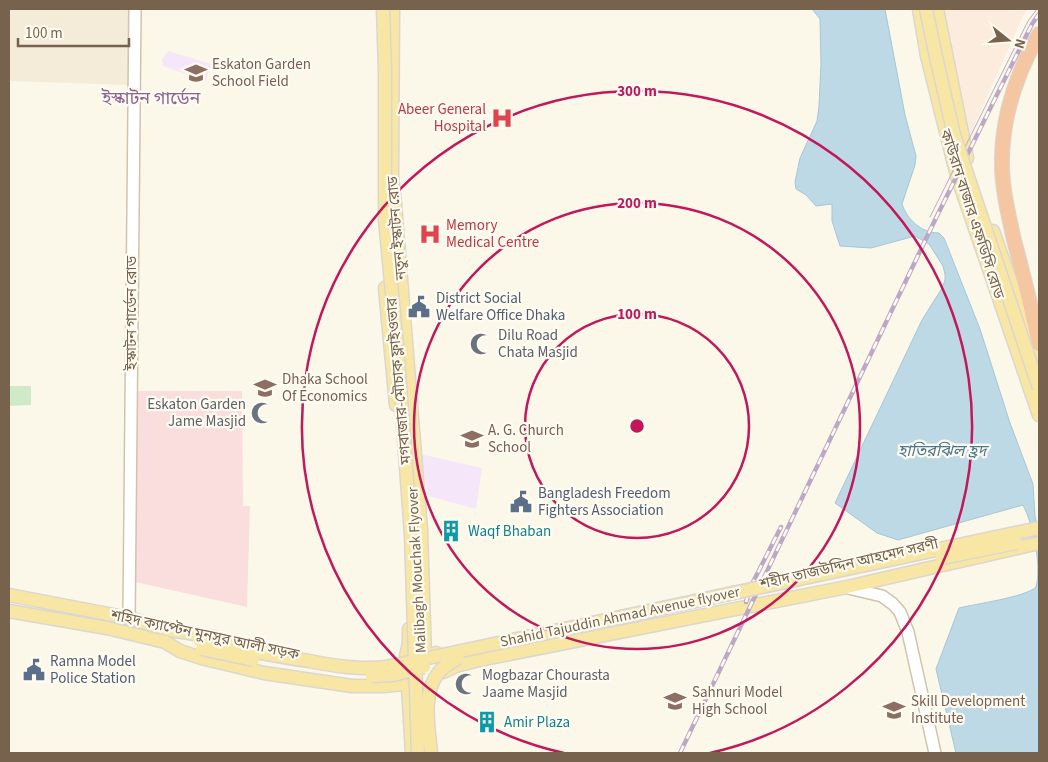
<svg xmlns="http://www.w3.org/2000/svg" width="1048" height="762" font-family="'Source Sans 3','Noto Sans Bengali',sans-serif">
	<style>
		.residential { fill: #f4ebd8 }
		.commercial { fill: #fcecdd }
		.education { fill: #f5e6f9 }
		.medical { fill: #fadedd }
		.green { fill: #cfeac7 }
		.water { fill: #bdd9e6; stroke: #a4c7d7 }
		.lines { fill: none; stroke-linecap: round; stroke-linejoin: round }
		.secondary-casing { stroke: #d1c3ac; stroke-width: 14 }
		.primary-casing { stroke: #dcd6d1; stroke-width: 15 }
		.highway-casing { stroke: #dcd6d1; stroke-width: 16 }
		.secondary { stroke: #fff; stroke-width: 11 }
		.primary { stroke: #f8e7a4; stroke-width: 12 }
		.highway { stroke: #f4c6a2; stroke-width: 14 }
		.tram { stroke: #bda7c7; stroke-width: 1 }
		.rail-casing { stroke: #bda7c7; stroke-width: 4.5 }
		.rail { stroke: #fffbf0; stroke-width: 2.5; stroke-dasharray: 8; stroke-linecap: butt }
		.primary-bridge-casing { stroke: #dcd6d1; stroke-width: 15; stroke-linecap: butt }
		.primary-bridge { stroke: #f8e7a4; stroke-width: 12 }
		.ring { fill: none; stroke: #c2185b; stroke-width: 2.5 }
		.labels { text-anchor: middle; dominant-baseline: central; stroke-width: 4.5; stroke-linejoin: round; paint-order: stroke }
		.education-label { font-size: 15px; fill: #785e54; stroke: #fffbf0; text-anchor: start }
		.health-label { font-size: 15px; fill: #be3a42; stroke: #fffbf0; text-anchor: end }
		.street-label { font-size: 15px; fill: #77634d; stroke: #fffbf0 }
		.service-label { font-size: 15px; fill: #4e5e75; stroke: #fffbf0; text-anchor: start }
		.worship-label { font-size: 15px; fill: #5b616d; stroke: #fffbf0; text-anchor: start }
		.culture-label { font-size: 15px; fill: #0d838f; stroke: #fffbf0; text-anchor: start }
		.water-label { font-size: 16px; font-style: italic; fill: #4a7890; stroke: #fffbf0 }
		.quarter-label { font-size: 18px; fill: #8b6592; stroke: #fffbf0 }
		.centre { fill: #c2185b; stroke: #fffbf0; stroke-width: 2.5 }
		.ring-label { font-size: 15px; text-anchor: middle; font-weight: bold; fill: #c2185b; stroke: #fffbf0; stroke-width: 4.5; stroke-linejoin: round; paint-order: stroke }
	</style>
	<rect width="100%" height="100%" fill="#fcf8e9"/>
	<path class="residential" d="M9,9H128V85L9,81Z"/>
	<path class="commercial" d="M943,9H1028L1023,16L965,146Z"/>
	<path class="education" d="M168,51L211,64L206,81L163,66L162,59Z
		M420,454L482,468L476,509L428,496Z"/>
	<path class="medical" d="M133,391H242L243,506H250L247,607L135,582Z"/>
	<path class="green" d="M9,386H31V405L9,406Z"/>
	<path class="water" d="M812,9H885L905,115L916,156L915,165L902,204C907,219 921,233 939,233L944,238L980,329L1010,423L1033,484L1035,516L1039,533V753H956L936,669L959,608C975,604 1026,597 1036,587C1042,566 1033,524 1023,505L898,540L877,533L835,503L922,320L942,288L945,280V274L943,266L929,244L915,236L871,248L840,246L832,221V204L816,206L806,195L796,189L795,182L800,158L817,121L819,106L821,64L820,19Z"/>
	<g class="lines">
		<g class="secondary-casing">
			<path id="secondary" d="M848,588L882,596L893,604L900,612L908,632L935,753
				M129,618L135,9"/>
		</g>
		<g class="primary-casing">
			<path id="primary" d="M393,9L392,177L395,204L421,530L425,657L436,653
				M919,9L927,56L957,176L1039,415
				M937,9L967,158
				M993,231L1039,363
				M385,288L396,405
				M9,595L129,618L170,630L214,637
				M9,611L107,628L165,642L180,651L201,658L264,673L352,686H383L403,684
				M406,656L409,643V629
				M443,672L456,666L479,660L847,587L1039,543
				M408,687L412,753"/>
		</g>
		<g class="highway-casing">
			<path id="highway" d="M1039,34C1018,71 1003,114 1002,157C1001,184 1008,213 1014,240C1023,274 1032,309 1039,344"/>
		</g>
		<use href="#secondary" class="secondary"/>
		<use href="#primary" class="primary"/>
		<use href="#highway" class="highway"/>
		<path class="tram" d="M930,217L1028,21L1037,9"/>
		<g class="rail-casing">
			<path id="rail" d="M746,602L751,586L781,527
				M680,753L935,220L1032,24L1039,14"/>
		</g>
		<use href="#rail" class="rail"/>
		<g class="primary-bridge-casing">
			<path id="primary-bridge" d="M383,9L385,70V219L398,357L411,535L418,753
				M926,9L936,57L954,135L1039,388
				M942,558L1016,543
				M199,640C236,648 272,656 309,661C335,666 360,670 386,667L1039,528
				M202,649L253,660
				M372,676L393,675L424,667
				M431,753C429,728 421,694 439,672C444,666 452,662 458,658"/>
		</g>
		<use href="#primary-bridge" class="primary-bridge"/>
	</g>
	<g class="ring">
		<circle cx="637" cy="426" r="112"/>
		<circle cx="637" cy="426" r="223"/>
		<path d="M564 753A335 335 0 1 1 710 753"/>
	</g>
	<defs>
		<g id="school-bare" transform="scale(1.725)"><path d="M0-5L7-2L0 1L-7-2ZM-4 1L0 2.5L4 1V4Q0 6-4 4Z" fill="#8d6e63" stroke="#fffbf0" stroke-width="2.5" paint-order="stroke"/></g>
		<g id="hospital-bare" transform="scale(1.725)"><path d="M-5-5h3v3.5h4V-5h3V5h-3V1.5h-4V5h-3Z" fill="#e0444e" stroke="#fffbf0" stroke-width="2.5" paint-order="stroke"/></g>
		<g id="civic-bare" transform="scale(1.725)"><path d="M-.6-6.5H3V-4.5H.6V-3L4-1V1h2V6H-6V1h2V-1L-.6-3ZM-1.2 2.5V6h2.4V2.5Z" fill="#5c6f8a" stroke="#fffbf0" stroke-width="2.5" paint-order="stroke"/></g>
		<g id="mosque-bare" transform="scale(1.725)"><path d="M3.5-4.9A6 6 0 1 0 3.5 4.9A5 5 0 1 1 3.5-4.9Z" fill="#6b7280" stroke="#fffbf0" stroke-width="2.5" paint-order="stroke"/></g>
		<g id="building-bare" transform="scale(1.725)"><path d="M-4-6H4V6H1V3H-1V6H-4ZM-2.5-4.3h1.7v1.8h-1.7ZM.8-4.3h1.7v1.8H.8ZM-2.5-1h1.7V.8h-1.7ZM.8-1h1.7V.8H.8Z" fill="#0f9aa8" stroke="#fffbf0" stroke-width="2.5" paint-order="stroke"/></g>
	</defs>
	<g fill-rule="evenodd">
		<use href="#school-bare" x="196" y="73"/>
		<use href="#hospital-bare" x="502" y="118"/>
		<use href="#hospital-bare" x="430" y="234"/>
		<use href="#civic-bare" x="419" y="307"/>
		<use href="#mosque-bare" x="481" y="344"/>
		<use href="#school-bare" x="265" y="388"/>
		<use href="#mosque-bare" x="262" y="413"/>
		<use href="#school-bare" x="472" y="439"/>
		<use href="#civic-bare" x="521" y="502"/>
		<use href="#building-bare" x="451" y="531"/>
		<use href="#civic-bare" x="34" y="670"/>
		<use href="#mosque-bare" x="466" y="684"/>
		<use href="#school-bare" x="675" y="701"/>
		<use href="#school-bare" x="894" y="710"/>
		<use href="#building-bare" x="487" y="722"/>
	</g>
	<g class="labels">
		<g class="education-label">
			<text x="212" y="64">Eskaton Garden<tspan x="212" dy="17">School Field</tspan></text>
			<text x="282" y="379">Dhaka School<tspan x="282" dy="17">Of Economics</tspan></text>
			<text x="488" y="430">A. G. Church<tspan x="488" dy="17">School</tspan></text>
			<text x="692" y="692">Sahnuri Model<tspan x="692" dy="17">High School</tspan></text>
			<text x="911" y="701">Skill Development<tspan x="911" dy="17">Institute</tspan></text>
		</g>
		<g class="health-label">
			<text x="486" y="109">Abeer General<tspan x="486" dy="17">Hospital</tspan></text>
			<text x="446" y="225" text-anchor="start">Memory<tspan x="446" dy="17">Medical Centre</tspan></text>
		</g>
		<g class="street-label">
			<text transform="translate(972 214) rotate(72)">কাউরান বাজার এফডিসি রোড</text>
			<text transform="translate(397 228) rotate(-95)">নতুন ইস্কাটন রোড</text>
			<text transform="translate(131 313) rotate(-90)">ইস্কাটন গার্ডেন রোড</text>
			<text transform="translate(399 381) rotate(-95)">মগবাজার-মৌচাক ফ্লাইওভার</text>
			<text transform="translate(849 564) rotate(-13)">শহীদ তাজউদ্দিন আহমেদ সরণী</text>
			<text transform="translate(417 570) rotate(-93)">Malibagh Mouchak Flyover</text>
			<text transform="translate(620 617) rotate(-12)">Shahid Tajuddin Ahmad Avenue flyover</text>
			<text transform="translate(205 635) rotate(12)">শহিদ ক্যাপ্টেন মুনসুর আলী সড়ক</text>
		</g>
		<g class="service-label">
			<text x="436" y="298">District Social<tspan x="436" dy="17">Welfare Office Dhaka</tspan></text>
			<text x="538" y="493">Bangladesh Freedom<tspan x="538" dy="17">Fighters Association</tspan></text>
			<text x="50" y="661">Ramna Model<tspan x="50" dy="17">Police Station</tspan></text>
		</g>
		<g class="worship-label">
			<text x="498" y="335">Dilu Road<tspan x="498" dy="17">Chata Masjid</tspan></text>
			<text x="246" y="404" text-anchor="end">Eskaton Garden<tspan x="246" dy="17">Jame Masjid</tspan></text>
			<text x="482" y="675">Mogbazar Chourasta<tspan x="482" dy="17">Jaame Masjid</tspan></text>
		</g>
		<g class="culture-label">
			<text x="468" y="531">Waqf Bhaban</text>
			<text x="504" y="722">Amir Plaza</text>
		</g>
		<g class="water-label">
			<text x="942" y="451">হাতিরঝিল হ্রদ</text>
		</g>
		<g class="quarter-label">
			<text x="151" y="98">ইস্কাটন গার্ডেন</text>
		</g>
	</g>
	<circle cx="637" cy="426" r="8" class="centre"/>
	<g class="ring-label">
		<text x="637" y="96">300 m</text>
		<text x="637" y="208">200 m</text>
		<text x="637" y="319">100 m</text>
	</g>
	<rect width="1048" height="762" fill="none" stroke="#77634d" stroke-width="20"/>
	<g transform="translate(1008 40) rotate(107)" stroke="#fffbf0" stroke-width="4" paint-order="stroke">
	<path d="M0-4L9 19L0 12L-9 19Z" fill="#77634d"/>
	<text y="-8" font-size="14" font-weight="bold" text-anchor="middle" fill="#77634d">N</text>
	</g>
	<path d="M18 38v8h111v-8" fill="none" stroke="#77634d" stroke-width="2.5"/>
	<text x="25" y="38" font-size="15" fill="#77634d" stroke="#fffbf0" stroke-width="4" paint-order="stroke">100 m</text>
</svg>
